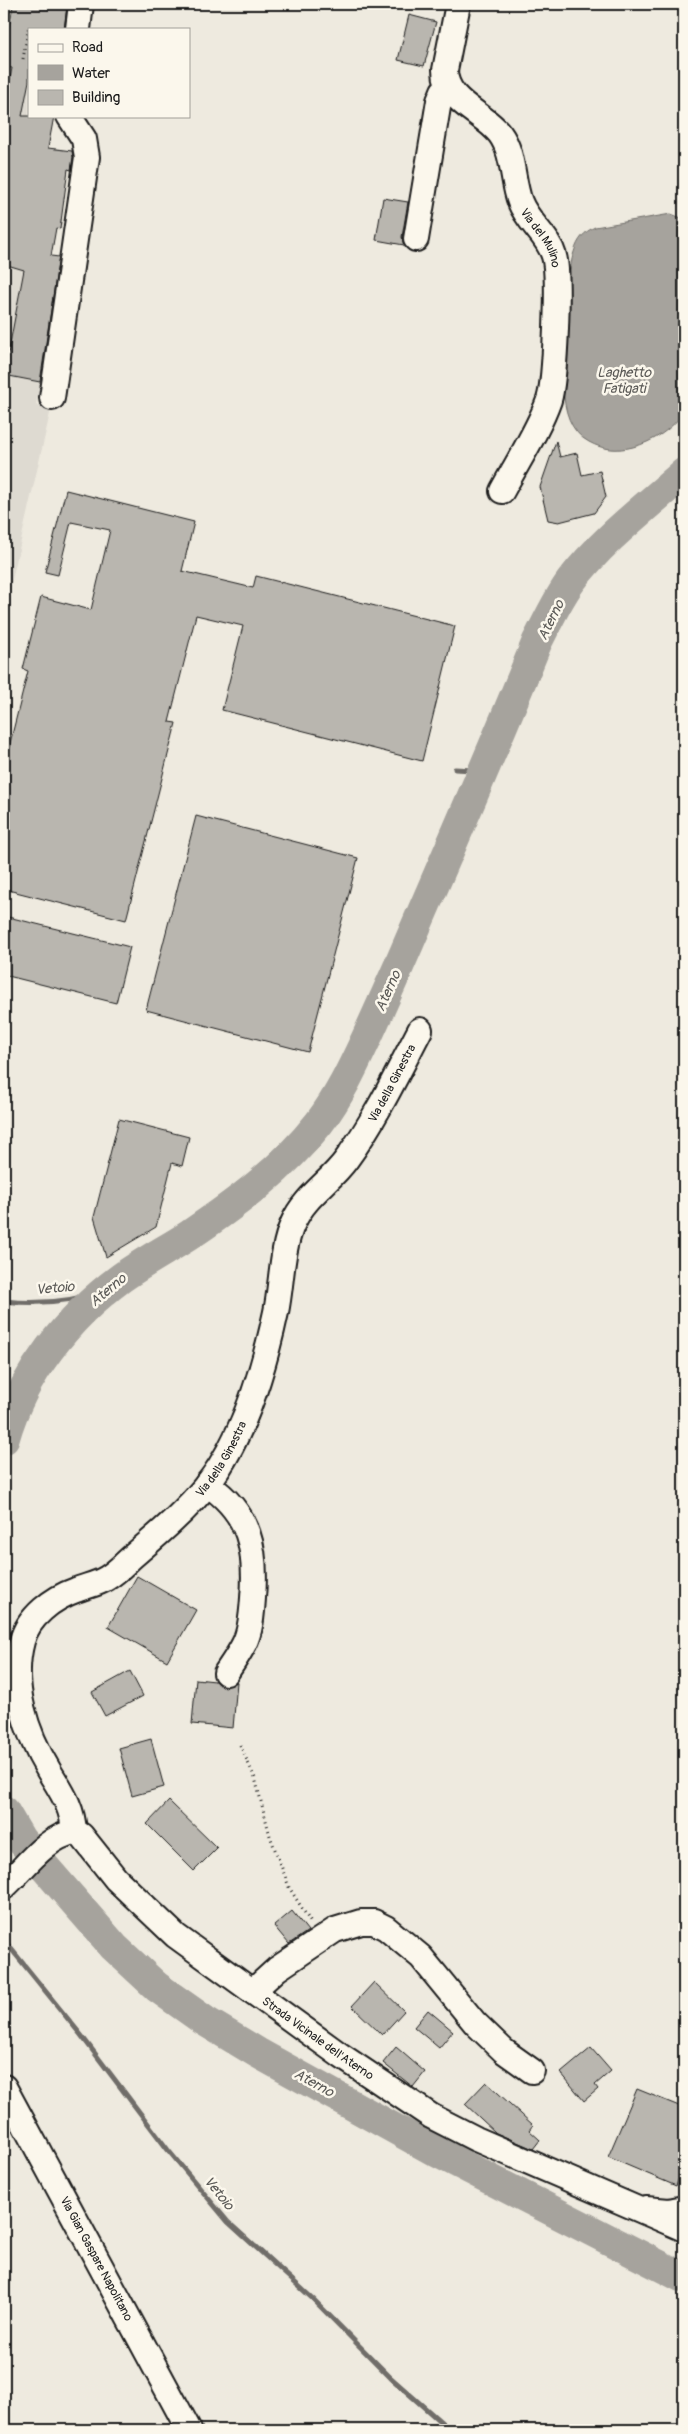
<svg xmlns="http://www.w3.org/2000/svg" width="688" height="2434" font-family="Pangolin,sans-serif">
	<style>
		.built { fill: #dedad1 }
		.water { fill: #a6a39d; stroke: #6f6d69 }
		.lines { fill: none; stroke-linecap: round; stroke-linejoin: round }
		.stream { stroke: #6f6d69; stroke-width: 5 }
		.river { stroke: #a6a39d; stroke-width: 31 }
		.building { fill: #b9b6af; stroke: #1c1c1c }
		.minor-casing { stroke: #1c1c1c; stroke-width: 28 }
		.path { stroke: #1c1c1c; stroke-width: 3; stroke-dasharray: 1 4; stroke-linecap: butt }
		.minor { stroke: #fbf7ec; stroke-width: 24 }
		.rail-casing { stroke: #1c1c1c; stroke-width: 5.5 }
		.rail { stroke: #fbf7ec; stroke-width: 4; stroke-dasharray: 11; stroke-linecap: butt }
		.labels { text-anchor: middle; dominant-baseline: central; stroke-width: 5; stroke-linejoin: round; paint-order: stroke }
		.street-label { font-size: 12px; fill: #1c1c1c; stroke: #fbf7ec }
		.water-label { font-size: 14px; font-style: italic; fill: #5a5956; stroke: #fbf7ec }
	</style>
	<rect width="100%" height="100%" fill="#eeeadf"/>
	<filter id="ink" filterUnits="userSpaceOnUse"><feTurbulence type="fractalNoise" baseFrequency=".02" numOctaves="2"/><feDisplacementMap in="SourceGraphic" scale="10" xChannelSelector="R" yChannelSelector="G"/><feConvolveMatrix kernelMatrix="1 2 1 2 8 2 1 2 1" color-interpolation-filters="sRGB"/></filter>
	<g filter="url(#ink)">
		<path class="built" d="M6,4H74L71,29H29V116H54L4,375L41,382L36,405L51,409L4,615V15Z"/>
		<path class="water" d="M671,214L684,219V411C674,428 653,442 633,447C617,451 604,450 589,442C551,422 565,355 568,319C569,301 568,268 574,252C578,239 584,232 595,227Z"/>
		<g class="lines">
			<path class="stream" d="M455,769L473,770L486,765
				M4,1301C40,1305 72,1302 106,1290
				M4,1940L81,2035L168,2150L228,2222L313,2299L391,2378L450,2430"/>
			<path class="river" d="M4,1439C22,1375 67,1318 121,1278C142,1263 166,1250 188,1236C237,1203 282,1170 319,1123C339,1097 353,1067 367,1037C382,1004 397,971 411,938C454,839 497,741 537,642C548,621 557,600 571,581C602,540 646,507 684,473
				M4,1811L21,1840L114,1947L157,1987L205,2021L258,2053L435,2151L684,2278"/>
		</g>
		<path class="building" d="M4,4L67,6L64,29H29V81L22,116H54L48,148L72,151L73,157L71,170L68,169L60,229L56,228L51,256L59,257L40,382L4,375L24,270L4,264V110L12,68L4,67Z
			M409,15L436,22L424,66L398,60Z
			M383,198L408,202L402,237L404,245L376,240Z
			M556,441L560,457L577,453L582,475L600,471L606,497L594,513L559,522L548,520L540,487Z
			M66,490L194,522L182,571L253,588L256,576L455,626L422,761L222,710L243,626L196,615L169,722L176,723L126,920L4,889V767L28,671L23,669L41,597L91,610L110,530L71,522L58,575L45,572Z
			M196,816L358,858L308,1052L146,1010Z
			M4,916L130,947L116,1003L4,975Z
			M119,1119L189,1137L182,1166L172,1163L156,1227L106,1257L94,1217Z
			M137,1576L196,1610L167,1661L108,1627Z
			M130,1671L143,1696L105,1716L92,1692Z
			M196,1679L215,1681L225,1687L237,1682L233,1728L192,1724Z
			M151,1739L164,1787L132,1796L119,1748Z
			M169,1801L217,1848L194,1871L147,1824Z
			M292,1911L308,1931L289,1944L274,1926Z
			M374,1982L404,2011L382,2035L352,2006Z
			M428,2010L453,2031L439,2048L414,2027Z
			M396,2047L425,2072L413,2087L383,2063Z
			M591,2048L611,2071L595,2085L598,2089L584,2101L561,2073Z
			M486,2082L533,2125L529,2130L540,2140L533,2149L496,2133L465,2104Z
			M637,2089L684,2108V2165L676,2186L608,2157Z"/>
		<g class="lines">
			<g class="minor-casing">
				<g id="minor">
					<path id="s1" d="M458,4L445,70C445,102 483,112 500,134C514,153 512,181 520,202C528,223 548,235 554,256C560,276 555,381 549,400C538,431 518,461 502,491"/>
					<path d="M78,29L81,4"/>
					<path d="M416,239L439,101L443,91L448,87"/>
					<path d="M52,398L87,157L84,139L69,116"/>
					<path d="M207,1484C250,1513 257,1549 253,1598C252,1612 251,1631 244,1644C239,1654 232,1664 226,1673"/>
					<path id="s2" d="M74,1832C73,1807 61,1791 49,1771C26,1733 10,1685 22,1641C28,1617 53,1598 76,1590C86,1586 98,1584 107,1578C117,1572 125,1563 133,1556C160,1533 187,1510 209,1482C244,1436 264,1368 276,1312C282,1283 281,1250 293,1223C304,1197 330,1182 346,1160C375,1120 397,1074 420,1030"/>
					<path id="s3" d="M4,1887C25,1868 44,1838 74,1832L81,1835L116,1879L176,1936L340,2055L431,2116L476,2139L684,2229"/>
					<path d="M253,1991L277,1969L335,1930L361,1922H374L386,1928L421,1957L475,2023L504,2051L532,2071"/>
					<path id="s4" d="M4,2087L189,2430"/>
					<path d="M646,2209L669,2211L684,2208"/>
				</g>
			</g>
			<path class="path" d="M23,59L29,25
				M240,1745L255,1778L270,1836L289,1887L311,1923"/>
			<use href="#minor" class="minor"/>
			<g class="rail-casing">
				<path id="rail" d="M4,40L11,4"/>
			</g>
			<use href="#rail" class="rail"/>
		</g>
	</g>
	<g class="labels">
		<g class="street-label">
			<text stroke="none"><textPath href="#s1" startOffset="268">Via del Mulino</textPath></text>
			<text stroke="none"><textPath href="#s2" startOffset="901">Via della Ginestra</textPath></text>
			<text stroke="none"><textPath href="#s2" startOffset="480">Via della Ginestra</textPath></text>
			<text stroke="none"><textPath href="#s3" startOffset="412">Strada Vicinale dell'Aterno</textPath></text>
			<text stroke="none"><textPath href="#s4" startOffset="195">Via Gian Gaspare Napolitano</textPath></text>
		</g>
		<g class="water-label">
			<text x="624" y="372">Laghetto<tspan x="624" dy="16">Fatigati</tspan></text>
			<text transform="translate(551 620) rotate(-64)">Aterno</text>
			<text transform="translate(388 991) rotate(-66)">Aterno</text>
			<text transform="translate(55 1288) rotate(-5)">Vetoio</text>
			<text transform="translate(108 1290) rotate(-40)">Aterno</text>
			<text transform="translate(314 2083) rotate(29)">Aterno</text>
			<text transform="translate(219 2193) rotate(51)">Vetoio</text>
		</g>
	</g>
	<rect width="688" height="2434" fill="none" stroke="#fbf7ec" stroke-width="20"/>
	<rect x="10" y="10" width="668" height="2414" fill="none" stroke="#1c1c1c" stroke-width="2" filter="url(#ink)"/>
	<rect x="28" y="28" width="162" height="90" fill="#fbf7ec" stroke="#a29f99"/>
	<rect x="38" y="44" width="25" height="8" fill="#fbf7ec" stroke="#a29f99"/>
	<text x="72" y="52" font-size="15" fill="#1c1c1c">Road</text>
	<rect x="38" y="65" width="25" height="15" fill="#a6a39d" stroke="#a29f99"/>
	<text x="72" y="78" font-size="15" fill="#1c1c1c">Water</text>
	<rect x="38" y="90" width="25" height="15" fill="#b9b6af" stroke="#a29f99"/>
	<text x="72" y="102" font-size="15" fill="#1c1c1c">Building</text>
</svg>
